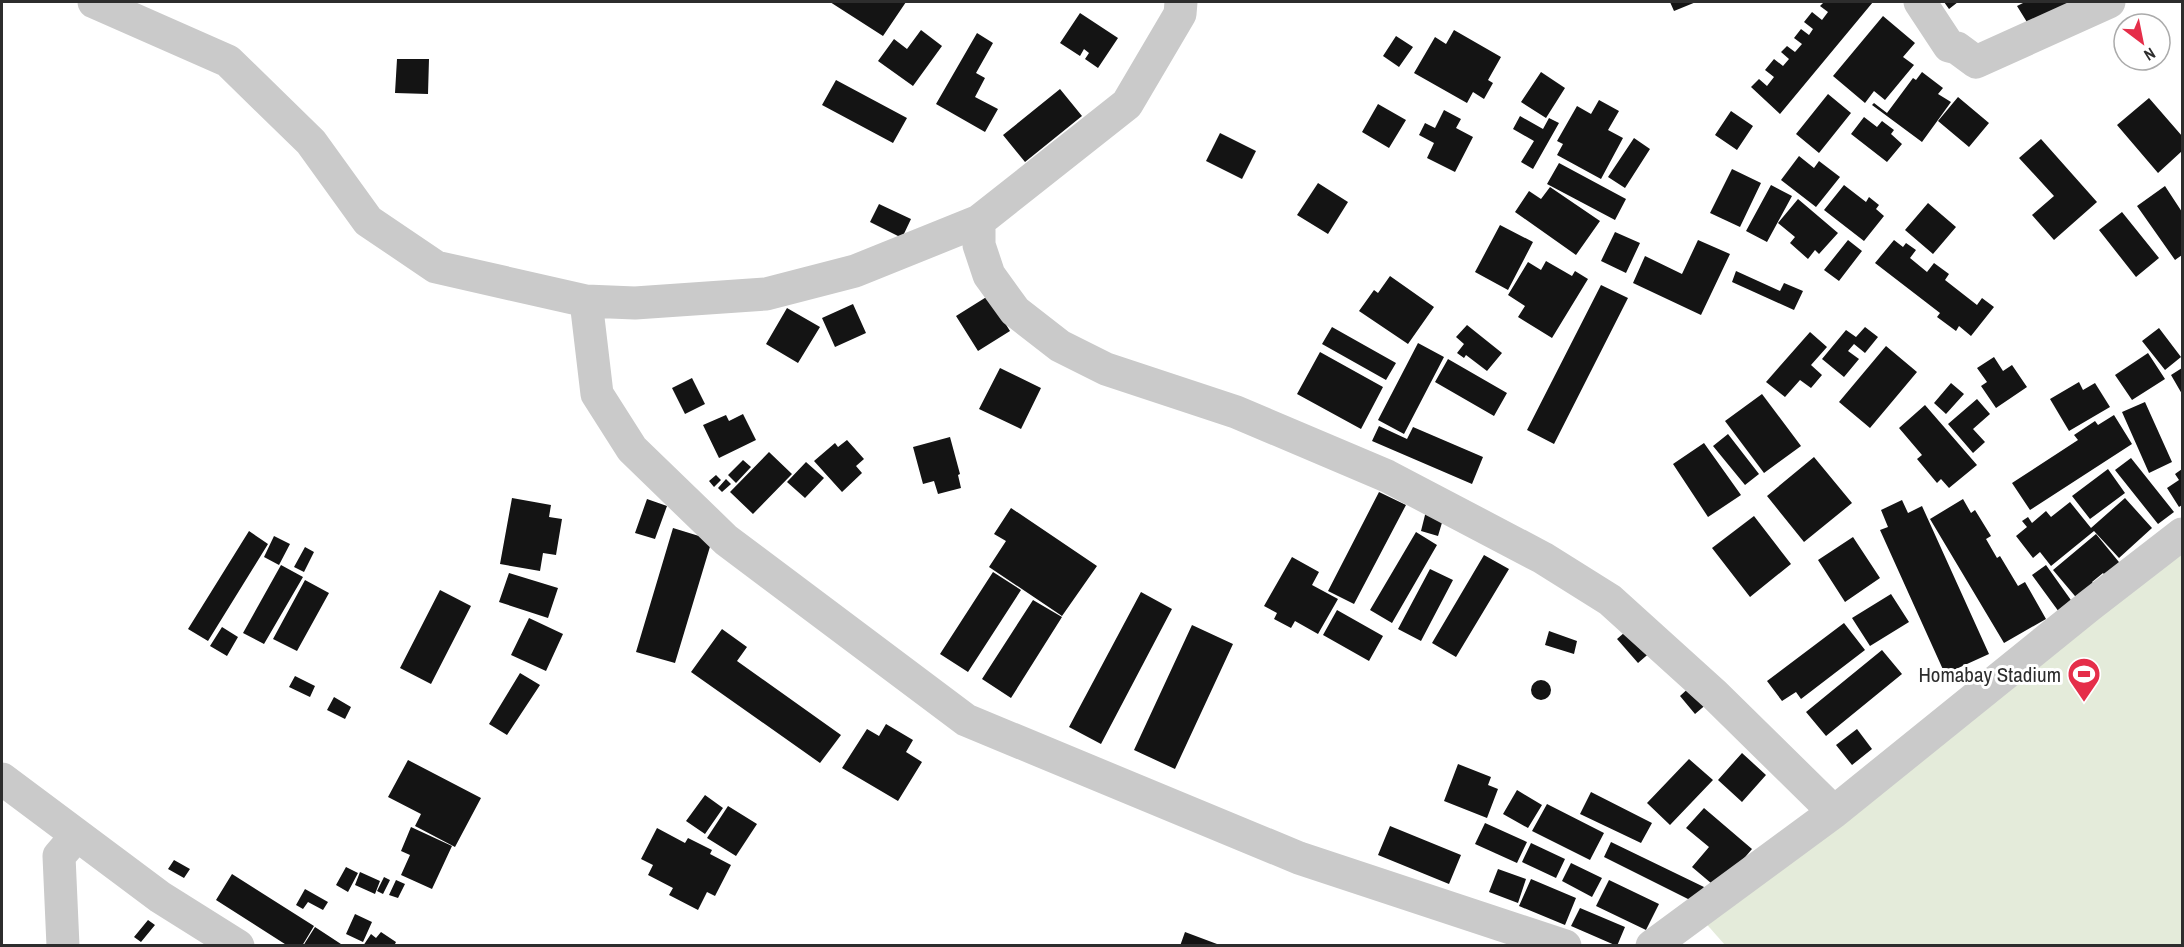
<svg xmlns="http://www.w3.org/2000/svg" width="2184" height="947" font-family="'Archivo Narrow',sans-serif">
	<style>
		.green { fill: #e4ebda }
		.building { fill: #141414 }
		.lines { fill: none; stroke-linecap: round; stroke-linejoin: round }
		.minor { stroke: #cacaca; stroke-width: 33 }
		.labels { text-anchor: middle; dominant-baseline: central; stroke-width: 6; stroke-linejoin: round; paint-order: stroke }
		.poi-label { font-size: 21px; fill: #2d2d2d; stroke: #fff; text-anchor: end }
	</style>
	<rect width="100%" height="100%" fill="#fff"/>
	<path class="green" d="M2182,551V945H1725L1702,919Z"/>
	<path class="building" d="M830,2H906L883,36Z
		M1670,2H1696L1674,11Z
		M1824,2H1873L1780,114L1751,87L1759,79L1767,86L1774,77L1765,70L1774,59L1783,66L1789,59L1781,52L1787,46L1795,52L1802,44L1794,38L1801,29L1809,35L1813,29L1804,22L1812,12L1822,20L1828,12L1820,6Z
		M1944,2H1958L1949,9Z
		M2025,2H2074L2030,27L2017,6Z
		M1080,13L1118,38L1098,68L1085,59L1089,53L1084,49L1080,56L1060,43Z
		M1883,16L1915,43L1903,57L1914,65L1885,100L1874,91L1865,103L1833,76Z
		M921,30L942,46L913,86L878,61L894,39L907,49Z
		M1454,30L1501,57L1488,80L1493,83L1484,99L1473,92L1467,103L1414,73L1435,37L1446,44Z
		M977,33L993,43L976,73L985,78L975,97L998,109L985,132L936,104Z
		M1396,36L1413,47L1399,67L1383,56Z
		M397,59H429L428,94L395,93Z
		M1541,72L1565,88L1546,118L1521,102Z
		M1922,72L1943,88L1938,94L1951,102L1922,142L1872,105L1874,103L1887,113L1913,78L1916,80Z
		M836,80L907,118L893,143L822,105Z
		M1060,89L1082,116L1025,162L1003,135Z
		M1828,94L1851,113L1819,153L1796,134Z
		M1958,97L1989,123L1969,147L1938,121Z
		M2149,98L2182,136V151L2158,173L2117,125Z
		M1599,100L1619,111L1608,130L1623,138L1601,179L1557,155L1563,144L1557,141L1577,106L1591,114Z
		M1378,104L1406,120L1389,148L1362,132Z
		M1444,110L1461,119L1456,128L1473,137L1455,172L1427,158L1434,143L1419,135L1425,123L1435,128Z
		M1731,111L1753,126L1737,150L1715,135Z
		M1520,116L1543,129L1549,118L1559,123L1533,169L1521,162L1534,141L1513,129Z
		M1864,117L1877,127L1882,121L1894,130L1891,134L1902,144L1887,162L1851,134Z
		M1220,133L1256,151L1242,179L1206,161Z
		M1634,138L1650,149L1625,188L1608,177Z
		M2041,139L2097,202L2054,240L2032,215L2054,196L2019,158Z
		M1799,156L1814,168L1819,161L1840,177L1816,207L1781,180Z
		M1559,163L1626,199L1615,220L1547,184Z
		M1732,169L1761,183L1740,227L1710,213Z
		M1318,183L1348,202L1328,234L1297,215Z
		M1771,185L1792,196L1767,242L1746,231Z
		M1844,185L1866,202L1869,197L1879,205L1876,209L1884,216L1864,241L1824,210Z
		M2165,186L2182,212V255L2175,260L2137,206Z
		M1550,187L1600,221L1576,255L1515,212L1529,191L1541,199Z
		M1798,199L1838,233L1819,254L1815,250L1808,259L1790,243L1795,237L1778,223Z
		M1928,203L1956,227L1933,254L1905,230Z
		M879,204L911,219L902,238L870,222Z
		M2122,212L2159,258L2136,277L2099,230Z
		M1500,225L1533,242L1508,290L1475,272Z
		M1615,232L1640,243L1626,273L1601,261Z
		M1698,240L1730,254L1701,315L1633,283L1645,256L1682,274Z
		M1848,240L1862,251L1839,281L1824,270Z
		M1894,240L1903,247L1906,243L1916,250L1910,258L1927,272L1934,263L1949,274L1945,280L1977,305L1982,298L1994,307L1971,336L1959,326L1956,331L1937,317L1940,313L1875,263Z
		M1546,261L1572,276L1575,271L1588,279L1552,338L1518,317L1525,306L1508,295L1528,262L1541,270Z
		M1736,271L1780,291L1784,283L1803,291L1794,310L1732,282Z
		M1390,276L1434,307L1408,344L1359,311L1374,290L1378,293Z
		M1601,285L1628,298L1554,444L1527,430Z
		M988,296L1010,331L978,351L956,316Z
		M853,304L866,333L835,347L822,318Z
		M787,308L820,327L798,363L766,344Z
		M1467,325L1502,353L1487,371L1466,355L1464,358L1457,353L1464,344L1456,337Z
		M1332,327L1396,363L1386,380L1322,344Z
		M1865,327L1878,337L1865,353L1854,344L1848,351L1859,359L1844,377L1822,359L1846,330L1856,337Z
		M2159,328L2181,357L2165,370L2142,341Z
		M1810,332L1827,347L1811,365L1822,375L1811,388L1800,380L1785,397L1766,382Z
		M1418,343L1444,357L1404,434L1378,420Z
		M1886,346L1917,372L1870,428L1839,402Z
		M1320,352L1383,387L1361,429L1297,394Z
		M2148,353L2165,379L2132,400L2115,375Z
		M1994,357L2003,371L2012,365L2027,387L1996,408L1981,386L1987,382L1977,368Z
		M1448,359L1507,393L1494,416L1435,382Z
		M1000,368L1041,388L1021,429L979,409Z
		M2182,368V394L2171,375Z
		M692,378L705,404L685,414L672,388Z
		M2079,382L2083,390L2095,383L2110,407L2069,431L2050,399Z
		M1951,383L1964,394L1946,414L1934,403Z
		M1762,394L1801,446L1764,473L1725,421Z
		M1977,399L1990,414L1973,429L1985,442L1973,453L1948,424Z
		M2145,402L2172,462L2149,473L2122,412Z
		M1925,405L1977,465L1949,488L1941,479L1937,483L1917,459L1922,455L1899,428Z
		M743,414L756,440L719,458L703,425L726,415L729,421Z
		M2114,415L2132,444L2030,510L2012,483L2078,440L2074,435L2095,421L2098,425Z
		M1379,426L1407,439L1413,427L1483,457L1472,484L1372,441Z
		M1728,434L1759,474L1745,485L1713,446Z
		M950,437L960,474L958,475L961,488L938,494L934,481L923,484L913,447Z
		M847,440L864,459L856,466L862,473L842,492L814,461L835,443L838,447Z
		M1704,443L1741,495L1708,517L1673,464Z
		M769,452L792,474L753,514L730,492Z
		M1814,457L1852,503L1804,542L1767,496Z
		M2131,458L2174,512L2158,524L2115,470Z
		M743,460L751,467L736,483L728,475Z
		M806,462L824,478L805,498L787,482Z
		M2108,469L2125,493L2090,519L2072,496Z
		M2182,469V505L2179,507L2167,488L2179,480L2175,474Z
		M716,475L721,480L714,487L709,481Z
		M726,479L731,484L722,492L718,488Z
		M1379,492L1406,505L1354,604L1328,591Z
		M512,498L551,505L549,517L562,519L556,555L543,553L540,571L500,564Z
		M2125,498L2152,528L2119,558L2094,531L2051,566L2040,552L2033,558L2016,536L2027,527L2022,521L2028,517L2032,523L2046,511L2051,517L2070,502L2091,528Z
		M647,499L667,506L655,539L635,533Z
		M1963,499L1971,513L1975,510L1991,536L1986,539L1997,558L2000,556L2018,586L2025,582L2046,619L2004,643L1930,519Z
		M1902,500L1908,513L1922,506L1989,654L1945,674L1880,530L1888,527L1881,510Z
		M1011,508L1097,566L1062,616L989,567L1006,541L994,534Z
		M1426,511L1444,516L1438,536L1421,531Z
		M1754,516L1791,564L1750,597L1712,548Z
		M673,528L712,540L675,663L636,652Z
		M249,531L268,544L208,641L188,629Z
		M1416,532L1437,545L1392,623L1370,610Z
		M2096,534L2123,567L2108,579L2103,573L2092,582L2097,588L2080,602L2053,570Z
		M274,536L290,544L279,565L264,557Z
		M1853,537L1880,578L1845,602L1818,560Z
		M305,547L314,552L304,572L294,567Z
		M1484,555L1509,569L1456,657L1432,643Z
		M1292,557L1319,572L1312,585L1338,599L1318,634L1295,621L1291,628L1274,619L1277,613L1264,606Z
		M281,565L303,577L264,644L243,633Z
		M2046,565L2073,603L2059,612L2032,575Z
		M1430,569L1453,580L1421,641L1398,629Z
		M993,572L1021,590L968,672L940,654Z
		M509,573L558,588L548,618L499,602Z
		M305,580L329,593L297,651L273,639Z
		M440,590L471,606L431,684L400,668Z
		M1141,592L1172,609L1101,744L1069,727Z
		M1891,594L1909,622L1870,646L1852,618Z
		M1033,600L1062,617L1011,698L982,679Z
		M1337,610L1383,636L1369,661L1323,635Z
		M529,618L563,634L546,671L511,655Z
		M1844,623L1865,650L1801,699L1796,692L1782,701L1767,681Z
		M1192,625L1233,644L1175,769L1134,750Z
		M1632,626L1653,650L1638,663L1617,639Z
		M222,627L238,637L227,656L210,646Z
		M722,629L747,647L737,661L841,735L820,763L691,672Z
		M1549,631L1577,641L1574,654L1545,645Z
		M1882,650L1902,674L1826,736L1806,712Z
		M520,673L540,685L507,735L489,724Z
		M295,676L315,686L310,697L289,687Z
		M1531 690a10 10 0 1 1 20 0a10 10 0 1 1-20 0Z
		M1693,684L1709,702L1695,714L1680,696Z
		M334,697L351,707L345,719L327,710Z
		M886,724L913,740L906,752L922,762L898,801L842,768L867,729L879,736Z
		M1857,729L1872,749L1852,765L1836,745Z
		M1742,753L1766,775L1742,802L1718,780Z
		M1689,759L1713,780L1670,825L1647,803Z
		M408,760L481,798L455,847L415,826L421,814L388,797Z
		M1458,764L1491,777L1488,785L1498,789L1487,818L1444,801Z
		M1517,790L1542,805L1528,828L1503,814Z
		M1591,792L1652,823L1641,843L1580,814Z
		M705,795L723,808L705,834L686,821Z
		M1547,804L1604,833L1590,860L1532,831Z
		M728,806L757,824L736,856L707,838Z
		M1704,808L1752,849L1718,889L1692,867L1709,847L1686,828Z
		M1485,823L1527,842L1517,863L1475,844Z
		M1390,826L1461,855L1449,884L1378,855Z
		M411,827L452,846L432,889L401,875L410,855L401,851Z
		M657,828L685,843L688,838L712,850L710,854L731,865L715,896L707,892L698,910L669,895L673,888L648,875L653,865L641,859Z
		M1611,842L1704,887L1696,903L1604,857Z
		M1531,843L1565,859L1556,878L1522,862Z
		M174,860L190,869L184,878L168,869Z
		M1571,863L1602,878L1592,897L1562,881Z
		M346,867L358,873L348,892L336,885Z
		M1498,869L1526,879L1518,903L1489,892Z
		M360,872L380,881L375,894L355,885Z
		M232,874L314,926L302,946H288L216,900Z
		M384,877L390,880L383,894L377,891Z
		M1531,879L1576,898L1565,925L1519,906Z
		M396,880L405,884L398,898L389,895Z
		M1609,880L1659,904L1646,930L1596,906Z
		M305,889L328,902L323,910L308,902L303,909L296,905Z
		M1580,908L1625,927L1617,946L1571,926Z
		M355,914L372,922L363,942L346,934Z
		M148,920L155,925L141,942L134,937Z
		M315,927L344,946H303Z
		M381,932L396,942L394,946H363L371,934L376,938Z
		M1185,932L1217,944L1216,946H1180Z"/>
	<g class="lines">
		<path class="minor" d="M94,2L228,61L311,142L368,221L436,267L586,301L597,394L632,449L726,540L966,720L1299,858L1565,946
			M1181,2L1180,14L1127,104L979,221V245L989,275L1015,311L1060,346L1106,369L1236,412L1387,476L1543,558L1610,600L1715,695L1834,812
			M1920,2L1949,46L1957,48L1976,62L2109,2
			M586,301L635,303L766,294L855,271L979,221
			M2,779L160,897L238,946
			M63,946L59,856L77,835
			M1652,946L1834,812L2089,606L2182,534"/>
	</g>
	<defs>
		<g id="stadium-pin" transform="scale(1.725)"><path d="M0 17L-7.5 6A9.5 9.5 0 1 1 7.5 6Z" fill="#e52e4a" stroke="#fff"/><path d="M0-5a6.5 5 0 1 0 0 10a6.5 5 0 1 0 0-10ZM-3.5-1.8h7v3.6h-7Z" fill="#fff"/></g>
	</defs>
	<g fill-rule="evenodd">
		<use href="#stadium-pin" x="2084" y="674"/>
	</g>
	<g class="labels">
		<g class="poi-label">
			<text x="2061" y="674">Homabay Stadium</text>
		</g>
	</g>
	<rect width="2184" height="947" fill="none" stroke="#2d2d2d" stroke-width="6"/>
	<g transform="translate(2142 42) rotate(148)"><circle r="28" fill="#ffffff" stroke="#ababab" stroke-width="1.5"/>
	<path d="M0-4.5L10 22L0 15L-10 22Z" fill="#e52e4a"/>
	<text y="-9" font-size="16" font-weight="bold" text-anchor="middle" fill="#2d2d2d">N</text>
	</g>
</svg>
